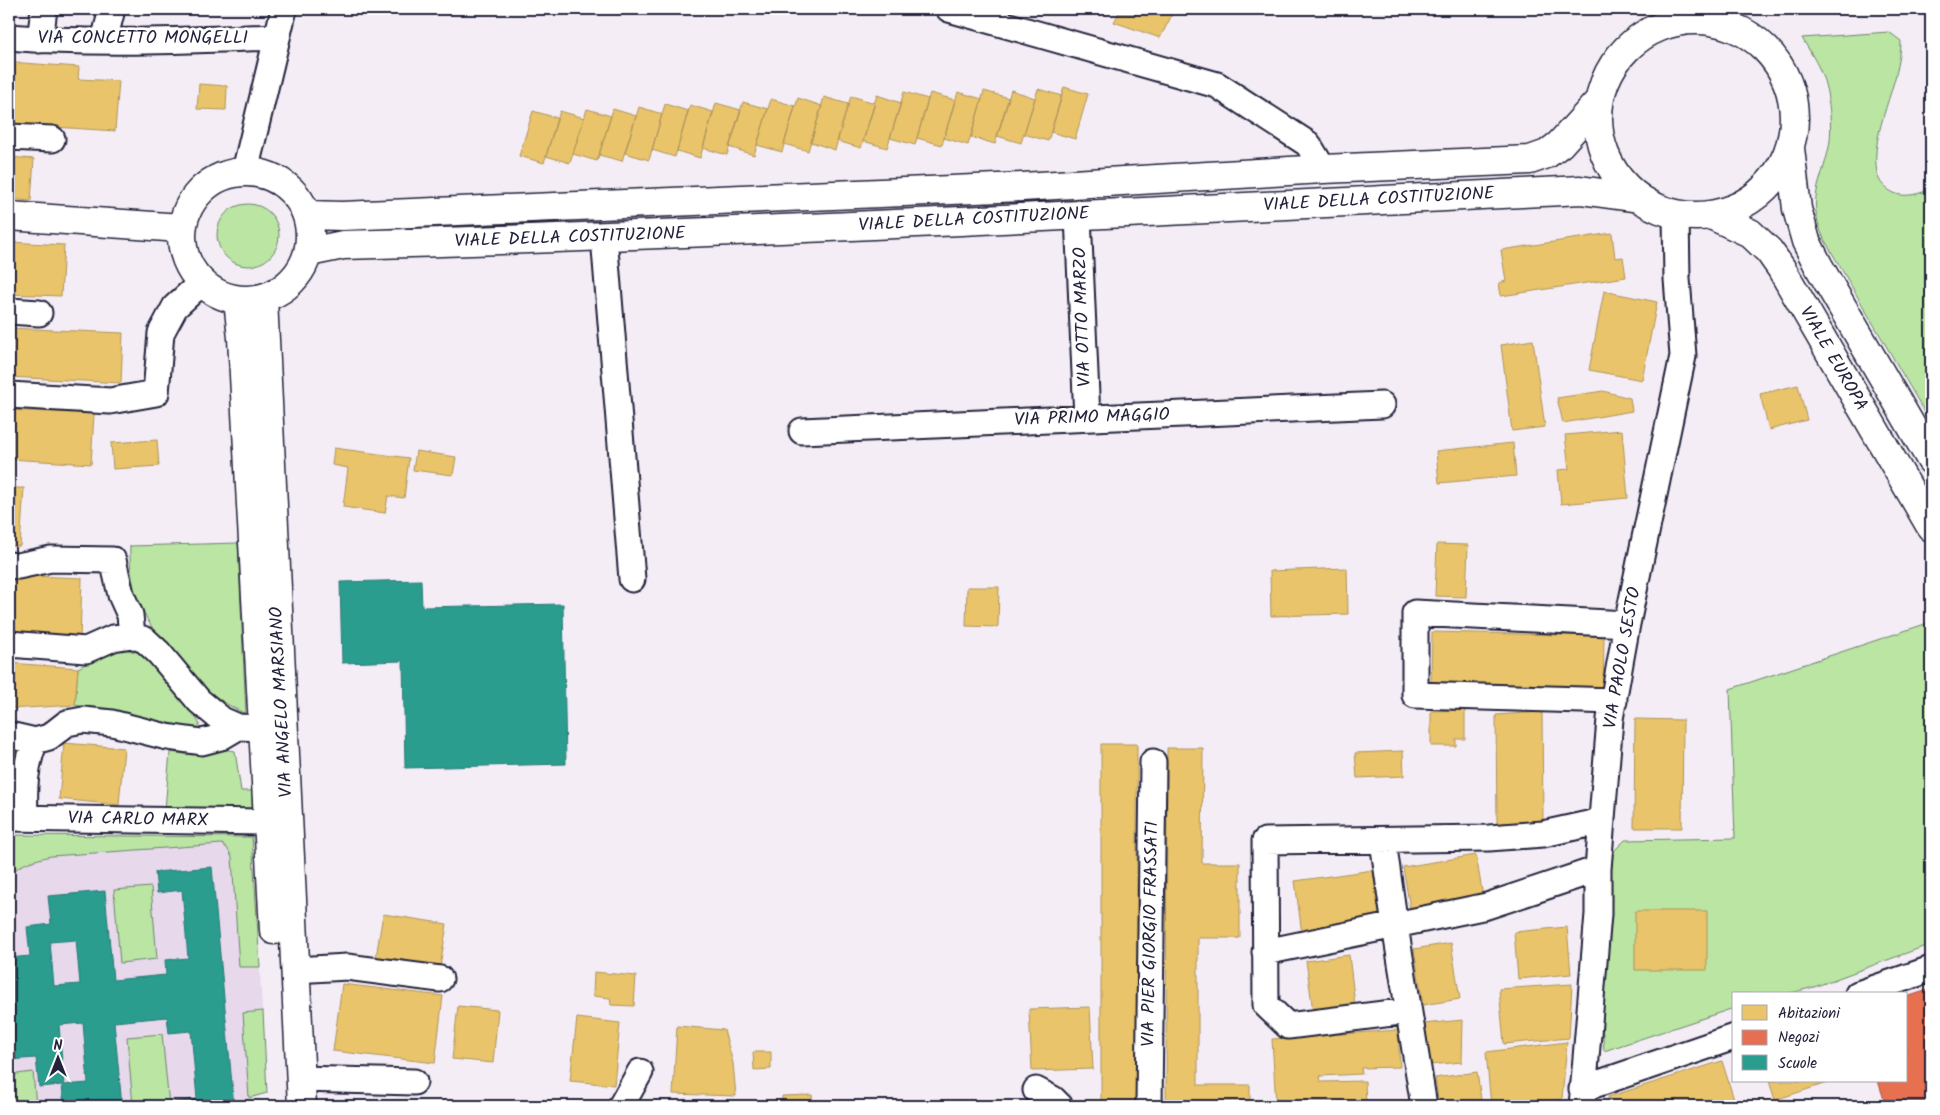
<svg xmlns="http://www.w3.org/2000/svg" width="1940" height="1115" font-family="Kalam,sans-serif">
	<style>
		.built { fill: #e7d8eb }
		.green { fill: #bae5a3; stroke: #6e846f }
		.homes { fill: #e9c46a; stroke: #ad935c }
		.shops { fill: #e76f51; stroke: #ac584a }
		.schools { fill: #2a9d8f; stroke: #287876; fill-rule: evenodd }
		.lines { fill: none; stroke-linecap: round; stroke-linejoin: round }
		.minor-casing { stroke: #22223b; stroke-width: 29 }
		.tertiary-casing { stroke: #22223b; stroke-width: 31 }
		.minor { stroke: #fff; stroke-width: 25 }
		.tertiary { stroke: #fff; stroke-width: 28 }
		.labels { text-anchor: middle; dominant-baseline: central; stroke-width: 5; stroke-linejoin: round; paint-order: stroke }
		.street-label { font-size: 18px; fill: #22223b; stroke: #fff }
	</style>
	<rect width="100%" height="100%" fill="#f4edf6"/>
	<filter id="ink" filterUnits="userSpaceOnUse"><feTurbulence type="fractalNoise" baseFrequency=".02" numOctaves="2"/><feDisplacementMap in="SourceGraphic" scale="10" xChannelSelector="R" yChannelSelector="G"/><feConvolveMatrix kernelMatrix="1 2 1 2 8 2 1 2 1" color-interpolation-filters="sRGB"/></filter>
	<g filter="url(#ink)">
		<path class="built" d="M9,835L252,837L267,1093L249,1098L250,1106H9Z"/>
		<path class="green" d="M1889,32L1901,41C1901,84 1869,132 1877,173C1879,183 1886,189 1894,193C1904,198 1922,194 1931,188V423L1824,239C1806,199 1821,185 1829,147C1833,128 1829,92 1822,75C1817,62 1809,50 1802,38Z
			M217 235a31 31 0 1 1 62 0a31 31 0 1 1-62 0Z
			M238,543L246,714C206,697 163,652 144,613C133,593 129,568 130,546Z
			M1931,622V944L1814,987L1787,994H1734V1008L1604,1051L1601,1008L1613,852L1625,840L1735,838L1730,689Z
			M124,649L140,653L157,662L186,699L200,725L192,732L176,731L75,705L78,668L107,653Z
			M9,743L17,752L13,778L9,789Z
			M221,749L235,751L241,791H252V810L165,809L170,752L192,755Z
			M9,835L252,837L260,967H239L232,857L227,848L222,844L51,856C34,860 21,863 9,875Z
			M151,887L157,959L120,963L114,890Z
			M263,1011L267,1093L249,1098L243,1013Z
			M162,1034L169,1105L133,1106L127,1037Z
			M33,1072L36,1106H9V1075Z"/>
		<path class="homes" d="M1121,9H1175L1160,38L1114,22Z
			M9,62L79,67L78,79L119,81L115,131L9,124Z
			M199,84L227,86L226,110L197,109Z
			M1064,87L1088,94L1075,139L1051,132Z
			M1038,89L1062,96L1048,141L1024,134Z
			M1011,90L1035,98L1021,143L997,136Z
			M984,91L1009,98L995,144L971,137Z
			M904,92L928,99L915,145L890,138Z
			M958,92L982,99L968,145L944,138Z
			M930,93L955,100L942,145L917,138Z
			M877,95L901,103L887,148L863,141Z
			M851,96L875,103L861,148L837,141Z
			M824,97L848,104L835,150L811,142Z
			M798,98L822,106L808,151L784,144Z
			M771,99L795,106L782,152L757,145Z
			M743,102L768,109L754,155L729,147Z
			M716,103L741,110L727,155L703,148Z
			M665,104L688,111L675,157L652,150Z
			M690,105L713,112L700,158L677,151Z
			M639,107L662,114L649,160L625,153Z
			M587,109L611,116L597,161L573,154Z
			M613,109L636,116L622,161L599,155Z
			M533,111L557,118L544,163L519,156Z
			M560,111L584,118L570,163L546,156Z
			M9,157L34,159L31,201L9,199Z
			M1612,233L1615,258L1623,257L1626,277L1501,296L1499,283L1506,281L1501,250Z
			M9,242L64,245L61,296L9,294Z
			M1604,291L1657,302L1642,380L1589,370Z
			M9,328L123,333L121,383L9,377Z
			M1533,340L1545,427L1512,431L1501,345Z
			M1798,385L1807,420L1769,430L1760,394Z
			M1603,391L1630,398L1632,411L1563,423L1557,398Z
			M9,410L94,414L91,464L9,459Z
			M1622,430L1628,498L1561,504L1558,470L1569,469L1565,435Z
			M157,440L159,466L113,469L111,443Z
			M1513,443L1516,476L1439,483L1436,451Z
			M334,448L409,458L404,498L388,496L385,513L343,507L348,468L332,465Z
			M416,451L456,457L453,475L413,470Z
			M9,488H24L20,546H9Z
			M1437,544L1468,545L1466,597L1435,596Z
			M1347,568L1348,614L1271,616L1270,571Z
			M9,575L82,578L80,640L9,637Z
			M967,587H999L998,627L966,626Z
			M1432,632L1604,636L1603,691L1431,686Z
			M9,663L78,668L75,705L9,709Z
			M1465,710V739H1456V746H1431V711Z
			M1542,712L1543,820L1497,825L1496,715Z
			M1635,719L1683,720L1682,828H1634Z
			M64,743L124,748L119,805L59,799Z
			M1101,744H1137V1106H1101Z
			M1167,748H1203L1202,863H1240V938H1198V1085H1250V1106H1166Z
			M1403,751L1404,776L1357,778L1355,753Z
			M1476,855L1483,897L1411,914L1403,867Z
			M1373,870L1380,923L1302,934L1295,881Z
			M1635,911H1707V970H1635Z
			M383,914L447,924L440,967L376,957Z
			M1567,927L1571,974L1518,979L1514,932Z
			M1451,943L1460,999L1423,1005L1414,949Z
			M1349,955L1355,1005L1313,1011L1306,961Z
			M594,972L636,976L634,1006L611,1005L610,998L593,996Z
			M342,984L443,996L435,1063L333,1051Z
			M1572,984L1569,1038L1504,1044L1499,989Z
			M458,1006L498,1010L493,1063L452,1059Z
			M1090,1007L1093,1069L1032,1071L1029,1009Z
			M577,1018L620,1023L614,1085L570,1081Z
			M1463,1020L1462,1062L1429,1065L1423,1024Z
			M677,1026L724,1030L733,1063L736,1096L673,1094Z
			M1398,1030L1400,1067L1361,1068L1362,1074L1320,1076L1321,1082L1365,1081L1366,1106H1276L1272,1039Z
			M1567,1042L1562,1099L1509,1106H1491L1486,1052Z
			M753,1052H771V1069L754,1070Z
			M1722,1061L1736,1106H1609L1608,1097Z
			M1477,1072L1482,1106H1439L1435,1078Z
			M1769,1081H1833L1775,1100Z
			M812,1095L813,1106H782V1096Z"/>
		<path class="shops" d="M1931,989V1106H1886L1878,1081H1906V997Z"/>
		<path class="schools" d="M421,580L422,607L563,604L566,764L405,768L403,661L342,663L340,582Z
			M212,867L234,1106H174L173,1102L197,1099L191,1031L169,1033L167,1017L114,1022L122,1106H64L62,1085L39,1087L36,1058L9,1060V958L30,956L27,927L51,924L48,896L105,891L113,980L166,975L165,960L188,958L182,890L157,893L155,872ZM76,940L80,984L54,986L50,942ZM83,1023L88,1083L64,1085L59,1025Z"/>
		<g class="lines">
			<g class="minor-casing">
				<path id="minor" d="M949,9L1217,85L1308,144L1323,169
					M9,37C98,45 188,40 277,37
					M40,40L44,9
					M104,41L112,9
					M9,137L52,139
					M245,171L284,9
					M1078,216L1087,418
					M604,237L632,579
					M9,311L39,313
					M9,395L110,401L156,393L161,333L175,307L201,283
					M802,431L1382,405
					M9,565L18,566L51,559L113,560L121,595L130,615L132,635
					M9,644L86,650L113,638L132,635L145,640L159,653L199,701L222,720L238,727L263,728
					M1614,701L1415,695V613L1627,624
					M9,735L35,741L49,737L67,723L83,720L112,723L167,737L202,742L221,737L238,727
					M9,818L268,822
					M25,818C24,791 24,767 35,741
					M1383,841L1395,926L1424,1106
					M1265,952L1487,906L1598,869
					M295,970L347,967L440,979
					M1858,994L1931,969
					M1408,1011L1288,1026L1266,1005L1265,841L1489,838L1543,834L1602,821
					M301,1079L414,1082
					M1582,1089L1734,1037
					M1036,1090L1053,1099L1060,1106
					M621,1106L640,1072
					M1149,1106L1153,762
					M1582,1106L1598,914V869L1610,719L1627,624L1683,356L1677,279L1676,214"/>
			</g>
			<g class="tertiary-casing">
				<path id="tertiary" d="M1598 118a98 98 0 1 1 196 0a98 98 0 1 1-196 0Z
					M1790,148L1797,209L1806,241L1818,265L1931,460
					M182 236a64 64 0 1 1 128 0a64 64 0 1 1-128 0Z
					M307,215L342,216L1022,187L1323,169L1530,160L1547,154L1560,144L1599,101
					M1711,215L1750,233L1769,251L1781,268L1931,527
					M9,216L181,228
					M309,252L343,245C756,233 1168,211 1580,190L1639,198
					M263,299L302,1106
					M238,300L242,338L274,930"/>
			</g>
			<use href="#minor" class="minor"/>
			<use href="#tertiary" class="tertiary"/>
		</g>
	</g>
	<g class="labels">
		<g class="street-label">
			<text x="143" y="38">VIA CONCETTO MONGELLI</text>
			<text transform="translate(1379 200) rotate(-3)">VIALE DELLA COSTITUZIONE</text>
			<text transform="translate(974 220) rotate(-3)">VIALE DELLA COSTITUZIONE</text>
			<text transform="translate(570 238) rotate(-2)">VIALE DELLA COSTITUZIONE</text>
			<text transform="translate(1083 317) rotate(-92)">VIA OTTO MARZO</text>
			<text transform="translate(1833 359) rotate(60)">VIALE EUROPA</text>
			<text transform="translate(1092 418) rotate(-2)">VIA PRIMO MAGGIO</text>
			<text transform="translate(1623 658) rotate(-80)">VIA PAOLO SESTO</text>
			<text transform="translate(282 702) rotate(-93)">VIA ANGELO MARSIANO</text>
			<text transform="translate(138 820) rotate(1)">VIA CARLO MARX</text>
			<text transform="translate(1151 934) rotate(-89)">VIA PIER GIORGIO FRASSATI</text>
		</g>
	</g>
	<rect width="1940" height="1115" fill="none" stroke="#fff" stroke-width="30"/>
	<rect x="15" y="15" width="1910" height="1085" fill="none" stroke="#22223b" stroke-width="2" filter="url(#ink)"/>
	<rect x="1732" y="992" width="175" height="90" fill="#ffffff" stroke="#a7a7b1"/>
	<rect x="1742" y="1005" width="25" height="15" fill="#e9c46a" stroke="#a7a7b1"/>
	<text x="1778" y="1018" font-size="15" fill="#22223b">Abitazioni</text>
	<rect x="1742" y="1030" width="25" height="15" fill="#e76f51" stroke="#a7a7b1"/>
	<text x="1778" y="1042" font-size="15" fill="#22223b">Negozi</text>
	<rect x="1742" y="1055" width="25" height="15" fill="#2a9d8f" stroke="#a7a7b1"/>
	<text x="1778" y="1068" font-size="15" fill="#22223b">Scuole</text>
	<g transform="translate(58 1058)" stroke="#ffffff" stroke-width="4" paint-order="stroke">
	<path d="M0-4L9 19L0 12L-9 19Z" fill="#22223b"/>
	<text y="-8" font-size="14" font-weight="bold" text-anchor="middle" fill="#22223b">N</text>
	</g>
</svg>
